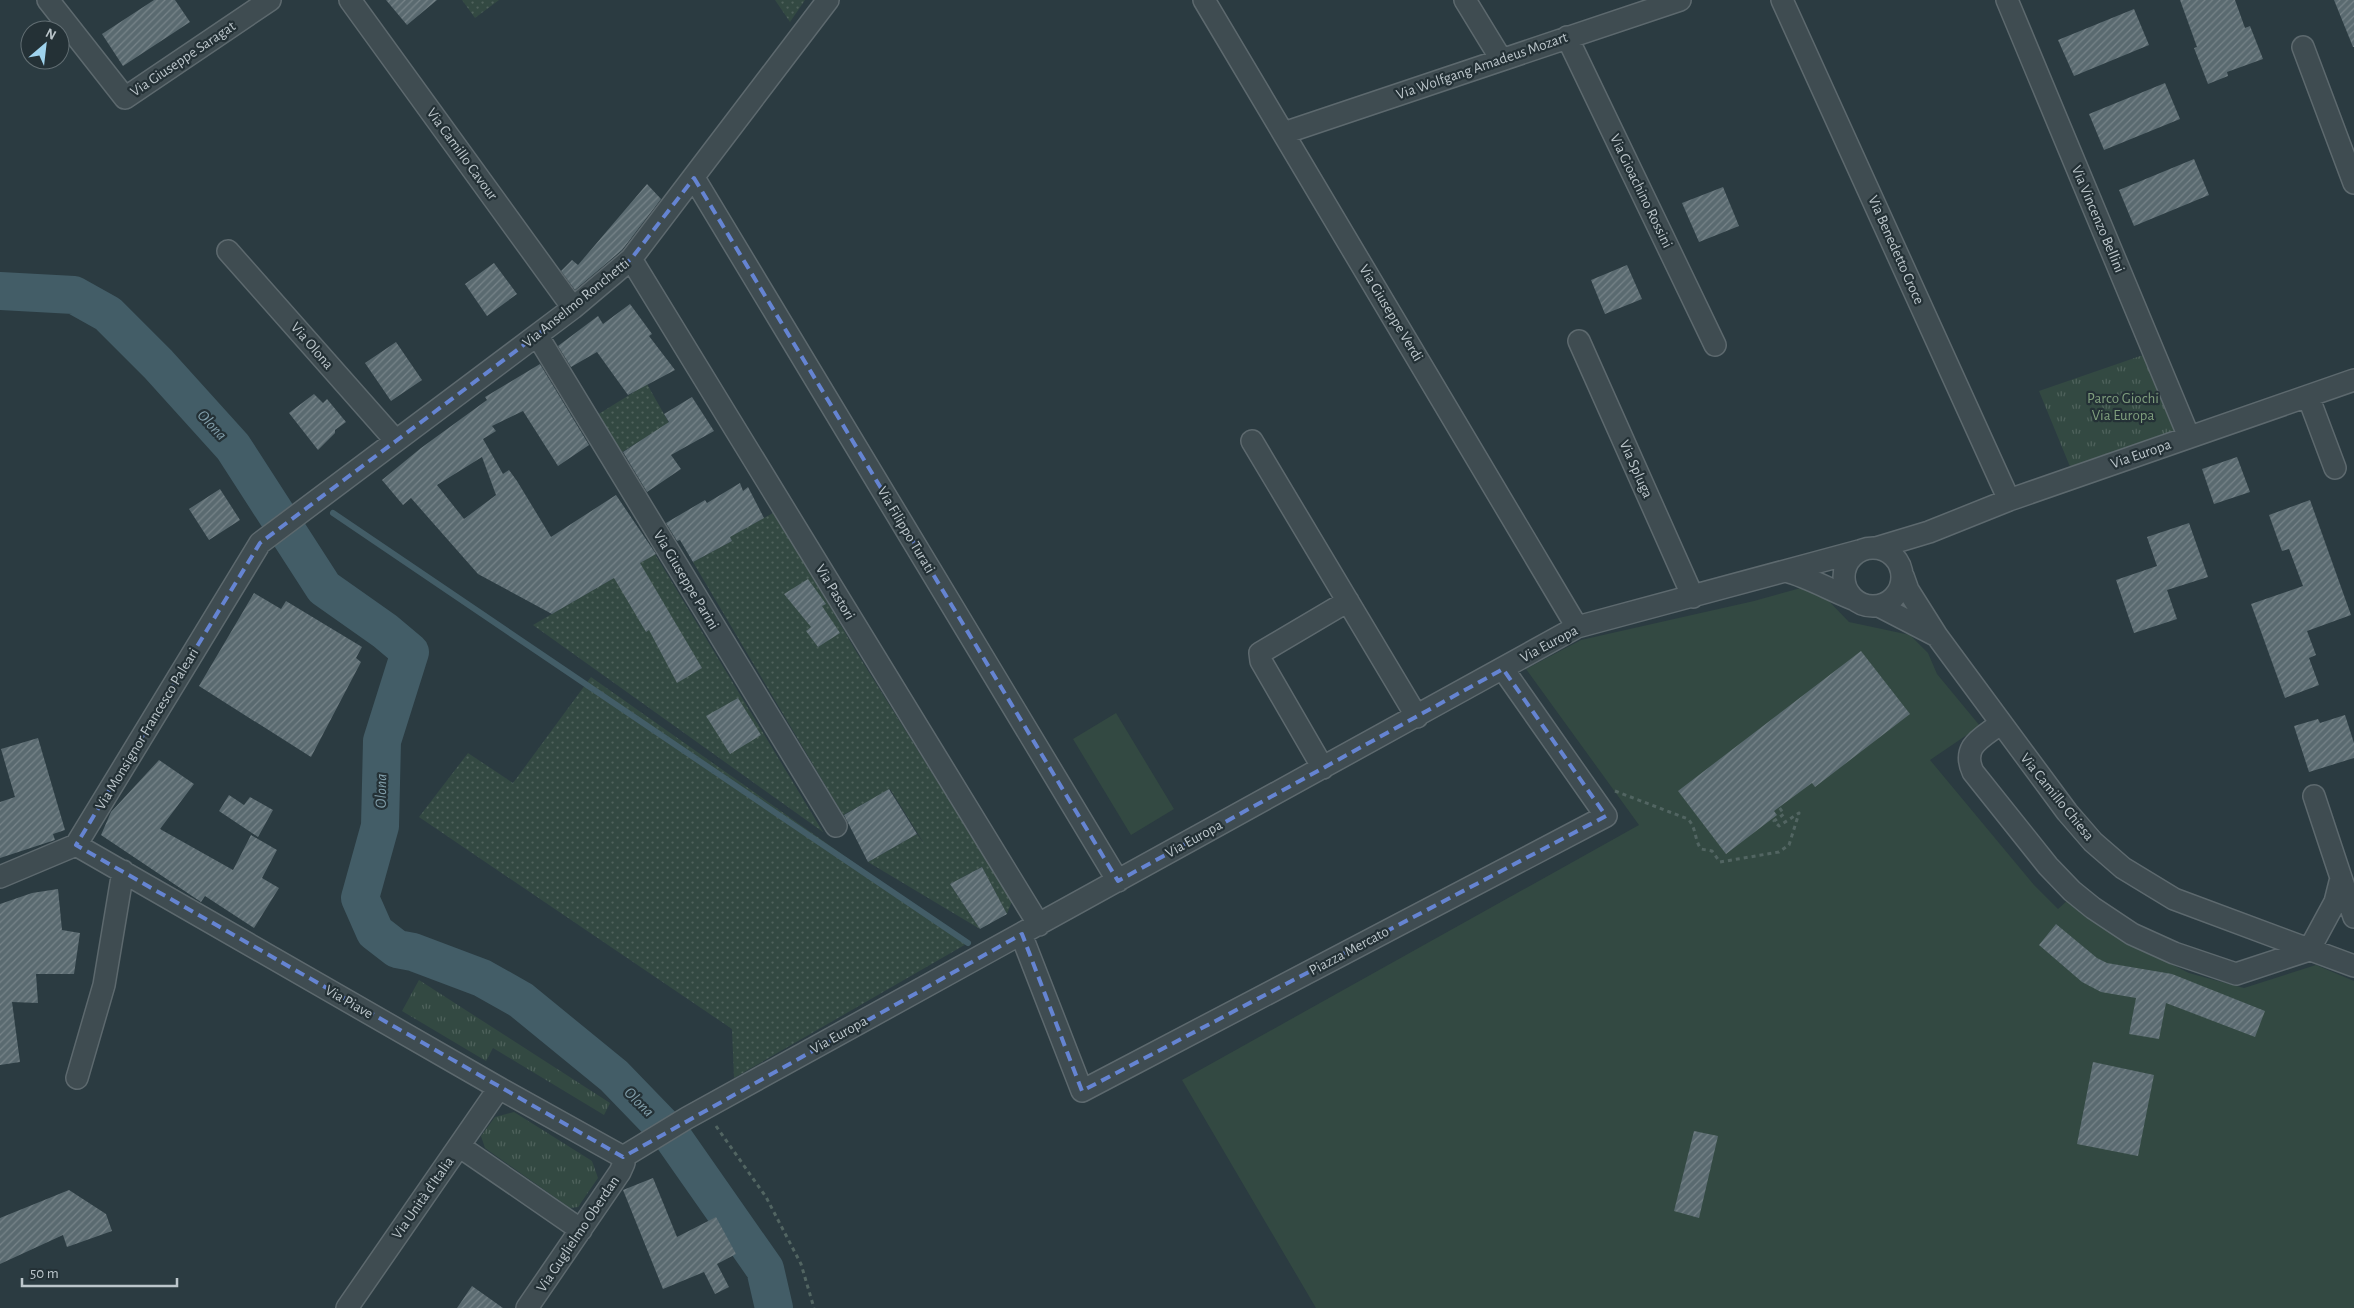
<svg xmlns="http://www.w3.org/2000/svg" width="2354" height="1308" font-family="'Alegreya Sans',sans-serif">
	<style>
		.grass { fill: url(#grass-dots) }
		.park { fill: url(#park-tufts) }
		.pitch { fill: #334942 }
		.lines { fill: none; stroke-linecap: round; stroke-linejoin: round }
		.stream { stroke: #435d67; stroke-width: 6 }
		.river { stroke: #435d67; stroke-width: 38 }
		.building { fill: url(#building-hatch); fill-rule: evenodd }
		.minor-casing { stroke: #5d696e; stroke-width: 24 }
		.path { stroke: #526562; stroke-width: 3; stroke-dasharray: 4 4; stroke-linecap: butt }
		.minor { stroke: #3f4c51; stroke-width: 21 }
		.marked { fill: none; stroke: #6584d2; stroke-width: 4; stroke-dasharray: 10 6; stroke-linejoin: round }
		.labels { text-anchor: middle; dominant-baseline: central; stroke-width: 4.5; stroke-linejoin: round; paint-order: stroke }
		.street-label { font-size: 15px; fill: #bcc6cb; stroke: #243136 }
		.park-label { font-size: 15px; fill: #7f9e7d; stroke: #243136 }
		.water-label { font-size: 16px; font-style: italic; fill: #819eaa; stroke: #243136 }
	</style>
	<defs>
		<pattern id="grass-dots" width="8" height="8" patternUnits="userSpaceOnUse" patternTransform="scale(1.25)"><rect width="8" height="8" fill="#334942"/><path d="M2 2h.1M6 6h.1" fill="none" stroke="#4f625c" stroke-width="1.8" stroke-linecap="round"/></pattern>
		<pattern id="park-tufts" width="24" height="20" patternUnits="userSpaceOnUse" patternTransform="scale(1.25)"><rect width="24" height="20" fill="#334942"/><path d="M3 7l-1-3M5 7V3M7 7l1-3M15 17l-1-3M17 17v-4M19 17l1-3" fill="none" stroke="#4f625c"/></pattern>
		<pattern id="building-hatch" width="6" height="6" patternUnits="userSpaceOnUse" patternTransform="scale(1.25)"><rect width="6" height="6" fill="#5a6a70"/><path d="M-1 1l2-2M0 6l6-6M5 7l2-2" fill="none" stroke="#778489"/></pattern>
	</defs>
	<rect width="100%" height="100%" fill="#2b3b41"/>
	<path class="grass" d="M462,0H499L475,18Z
		M775,0H805L790,22Z
		M647,384L669,423L622,452L597,415Z
		M775,512L857,653L1012,901L1007,914L982,867L950,884L980,929L868,862L917,834L925,845L890,789L843,815L693,562L732,541L729,537Z
		M655,554L823,832L533,625Z
		M591,677L968,943L734,1078L732,1029L419,817L468,753L513,783Z"/>
	<path class="park" d="M2149,353L2181,432L2071,469L2039,391Z
		M419,980L610,1103L604,1115L493,1048L486,1061L402,1011Z
		M514,1112L592,1161L598,1178L578,1207L570,1208L485,1148L481,1136L495,1117Z"/>
	<path class="pitch" d="M1808,586L1823,595L1849,622L1910,635L1928,653L1937,674L1980,726L1930,760L2034,885L2058,909L2068,900L2118,937L2189,973L2244,988L2316,965L2354,981V1308H1316L1182,1080L1639,825L1526,669L1581,640L1754,601Z
		M1116,713L1174,809L1131,835L1073,739Z"/>
	<g class="lines">
		<path class="stream" d="M333,513L968,943"/>
		<path class="river" d="M0,291L74,295L108,314L158,364L233,447L324,588L385,631L410,652L382,741L380,826L360,898L375,932L397,949L413,952L482,978L521,1000L614,1076L672,1136L765,1269L774,1308"/>
	</g>
	<path class="building" d="M154,0H175L190,22L123,66L102,34Z
		M386,0H437L407,25Z
		M2180,0H2235L2245,28L2250,26L2263,59L2227,72L2228,76L2208,84L2194,48L2197,47Z
		M2334,0H2354V47H2353Z
		M2134,9L2149,45L2074,76L2058,40Z
		M2165,83L2180,119L2104,150L2089,114Z
		M2194,159L2209,195L2134,226L2119,190Z
		M647,184L661,199L622,250L575,290L561,271L572,260L578,265Z
		M1723,187L1739,226L1699,242L1682,203Z
		M494,263L517,294L487,316L465,284Z
		M1627,265L1642,299L1605,314L1591,280Z
		M630,304L652,334L649,336L675,370L628,395L597,352L571,367L558,346L598,316L603,324Z
		M396,342L422,380L391,401L365,363Z
		M540,364L589,445L558,466L523,411L492,426L496,431L483,439L503,474L509,470L517,481L551,537L616,495L656,554L640,563L702,668L677,683L649,630L646,632L614,578L552,614L478,574L411,498L403,505L382,480L421,448L487,400L485,397ZM482,457L496,495L464,519L437,485Z
		M314,394L323,403L327,399L346,422L335,430V433L318,450L289,413Z
		M692,397L714,431L671,455L681,469L647,492L623,452L669,422L664,414Z
		M2237,457L2250,492L2214,504L2202,469Z
		M740,483L743,491L748,487L764,518L730,537L732,541L693,562L680,540L677,541L666,523L705,500L707,503Z
		M220,489L240,520L209,540L189,509Z
		M2310,500L2351,615L2307,631L2316,655L2309,658L2319,685L2285,698L2251,604L2303,586L2289,549L2282,551L2269,515Z
		M2189,523L2208,577L2167,590L2177,619L2134,633L2116,580L2157,566L2147,537Z
		M808,579L826,604L822,606L840,633L818,647L806,631L811,627L784,594Z
		M254,593L281,609L286,601L362,647L356,658L361,662L311,757L199,686Z
		M1861,651L1910,714L1815,787L1812,783L1774,811L1777,815L1726,854L1678,791Z
		M738,698L761,735L730,754L706,716Z
		M2345,715L2354,743V758L2309,772L2294,726L2318,719L2320,723Z
		M38,738L65,830L53,834L55,840L0,858V802L15,797L1,749Z
		M159,760L194,784L160,829L233,870L251,835L277,850L262,878L279,888L254,928L205,896L201,902L101,835L111,812Z
		M889,789L917,834L868,862L844,815Z
		M229,795L244,805L250,797L273,810L258,837L219,811Z
		M982,867L1007,914L980,929L950,884Z
		M58,889L62,930L80,933L74,974H36L38,1003L12,1002L20,1062L0,1065V904L32,893Z
		M2056,924L2097,958L2107,963L2172,974L2265,1011L2255,1037L2166,1003L2159,1039L2129,1034L2136,998L2101,992L2082,982L2039,945Z
		M2093,1062L2154,1075L2138,1156L2077,1144Z
		M1694,1131L1718,1136L1699,1218L1674,1211Z
		M653,1178L677,1237L716,1217L736,1254L717,1264L729,1287L715,1294L704,1272L663,1289L623,1190Z
		M69,1190L106,1214L112,1231L67,1247L63,1235L0,1264V1218Z
		M472,1286L503,1308H457Z"/>
	<g class="lines">
		<g class="minor-casing">
			<path id="minor" d="M48,0L125,98L270,0
				M350,0L573,308
				M1204,0L1577,627
				M1465,0L1501,59
				M1782,0L2009,500
				M2007,0L2189,437
				M1567,37L1715,345
				M2303,47L2354,183
				M1284,133L1680,0
				M694,178L1118,881
				M228,251L396,441
				M631,259L1039,925
				M537,335L836,826
				M1579,341L1693,597
				M2308,396L2335,468
				M1252,441L1417,717
				M1844 577a29 29 0 1 1 58 0a29 29 0 1 1-58 0Z
				M1876,548L1929,532L2009,500L2354,380
				M1786,571C1810,578 1830,590 1853,599
				M1879,606L1937,636L1908,590L1903,576
				M1937,636L2067,812L2093,842L2123,868L2174,899L2354,966
				M2000,724C1982,738 1961,746 1973,772L2048,866L2072,891L2093,908L2132,934L2174,953L2236,974L2309,950L2335,902L2341,878
				M1323,768L1261,661L1260,653L1348,601
				M2314,796L2354,917
				M76,845L499,1088L623,1157
				M0,877L76,845L260,543L573,308L631,259L828,0
				M1021,934L1082,1091L1606,816L1503,669
				M77,1078L104,985L123,871
				M459,1146L581,1230
				M623,1157L687,1118L1577,627L1859,551
				M347,1308L499,1088
				M527,1308L620,1172L624,1163L623,1157"/>
		</g>
		<path class="path" d="M1615,791L1688,819C1697,829 1694,839 1701,849L1712,851L1720,862L1779,852L1789,845L1799,813L1779,826L1774,821L1784,814L1779,807
			M716,1126L766,1197L801,1264L814,1308"/>
		<use href="#minor" class="minor"/>
	</g>
	<path class="marked" d="M694,178L1118,881L1503,669L1606,816L1082,1091L1022,934L623,1157L76,845L260,543L573,308L631,259Z"/>
	<g class="labels">
		<g class="street-label">
			<text transform="translate(183 59) rotate(-34)">Via Giuseppe Saragat</text>
			<text transform="translate(1482 66) rotate(-19)">Via Wolfgang Amadeus Mozart</text>
			<text transform="translate(462 154) rotate(54)">Via Camillo Cavour</text>
			<text transform="translate(1641 191) rotate(64)">Via Gioachino Rossini</text>
			<text transform="translate(2098 219) rotate(67)">Via Vincenzo Bellini</text>
			<text transform="translate(1896 250) rotate(66)">Via Benedetto Croce</text>
			<text transform="translate(576 303) rotate(-39)">Via Anselmo Ronchetti</text>
			<text transform="translate(1391 313) rotate(59)">Via Giuseppe Verdi</text>
			<text transform="translate(312 346) rotate(49)">Via Olona</text>
			<text transform="translate(2141 454) rotate(-19)">Via Europa</text>
			<text transform="translate(1636 469) rotate(66)">Via Spluga</text>
			<text transform="translate(906 530) rotate(59)">Via Filippo Turati</text>
			<text transform="translate(686 580) rotate(59)">Via Giuseppe Parini</text>
			<text transform="translate(835 592) rotate(59)">Via Pastori</text>
			<text transform="translate(1549 644) rotate(-28)">Via Europa</text>
			<text transform="translate(147 729) rotate(-59)">Via Monsignor Francesco Paleari</text>
			<text transform="translate(2057 797) rotate(51)">Via Camillo Chiesa</text>
			<text transform="translate(1194 839) rotate(-29)">Via Europa</text>
			<text transform="translate(1349 951) rotate(-28)">Piazza Mercato</text>
			<text transform="translate(349 1002) rotate(30)">Via Piave</text>
			<text transform="translate(839 1035) rotate(-29)">Via Europa</text>
			<text transform="translate(423 1198) rotate(-55)">Via Unità d'Italia</text>
			<text transform="translate(578 1234) rotate(-56)">Via Guglielmo Oberdan</text>
		</g>
		<g class="park-label">
			<text x="2123" y="398">Parco Giochi<tspan x="2123" dy="17">Via Europa</tspan></text>
		</g>
		<g class="water-label">
			<text transform="translate(212 425) rotate(47)">Olona</text>
			<text transform="translate(381 791) rotate(-89)">Olona</text>
			<text transform="translate(639 1102) rotate(45)">Olona</text>
		</g>
	</g>
	<g transform="translate(45 45) rotate(28)"><circle r="24" fill="#243136" stroke="#616d72"/>
	<path d="M0-4L9 19L0 12L-9 19Z" fill="#9fd3ed"/>
	<text y="-8" font-size="14" font-weight="bold" text-anchor="middle" fill="#bcc6cb">N</text>
	</g>
	<path d="M22 1278v8h155v-8" fill="none" stroke="#bcc6cb" stroke-width="2.5"/>
	<text x="30" y="1278" font-size="15" fill="#bcc6cb" stroke="#243136" stroke-width="4" paint-order="stroke">50 m</text>
</svg>
